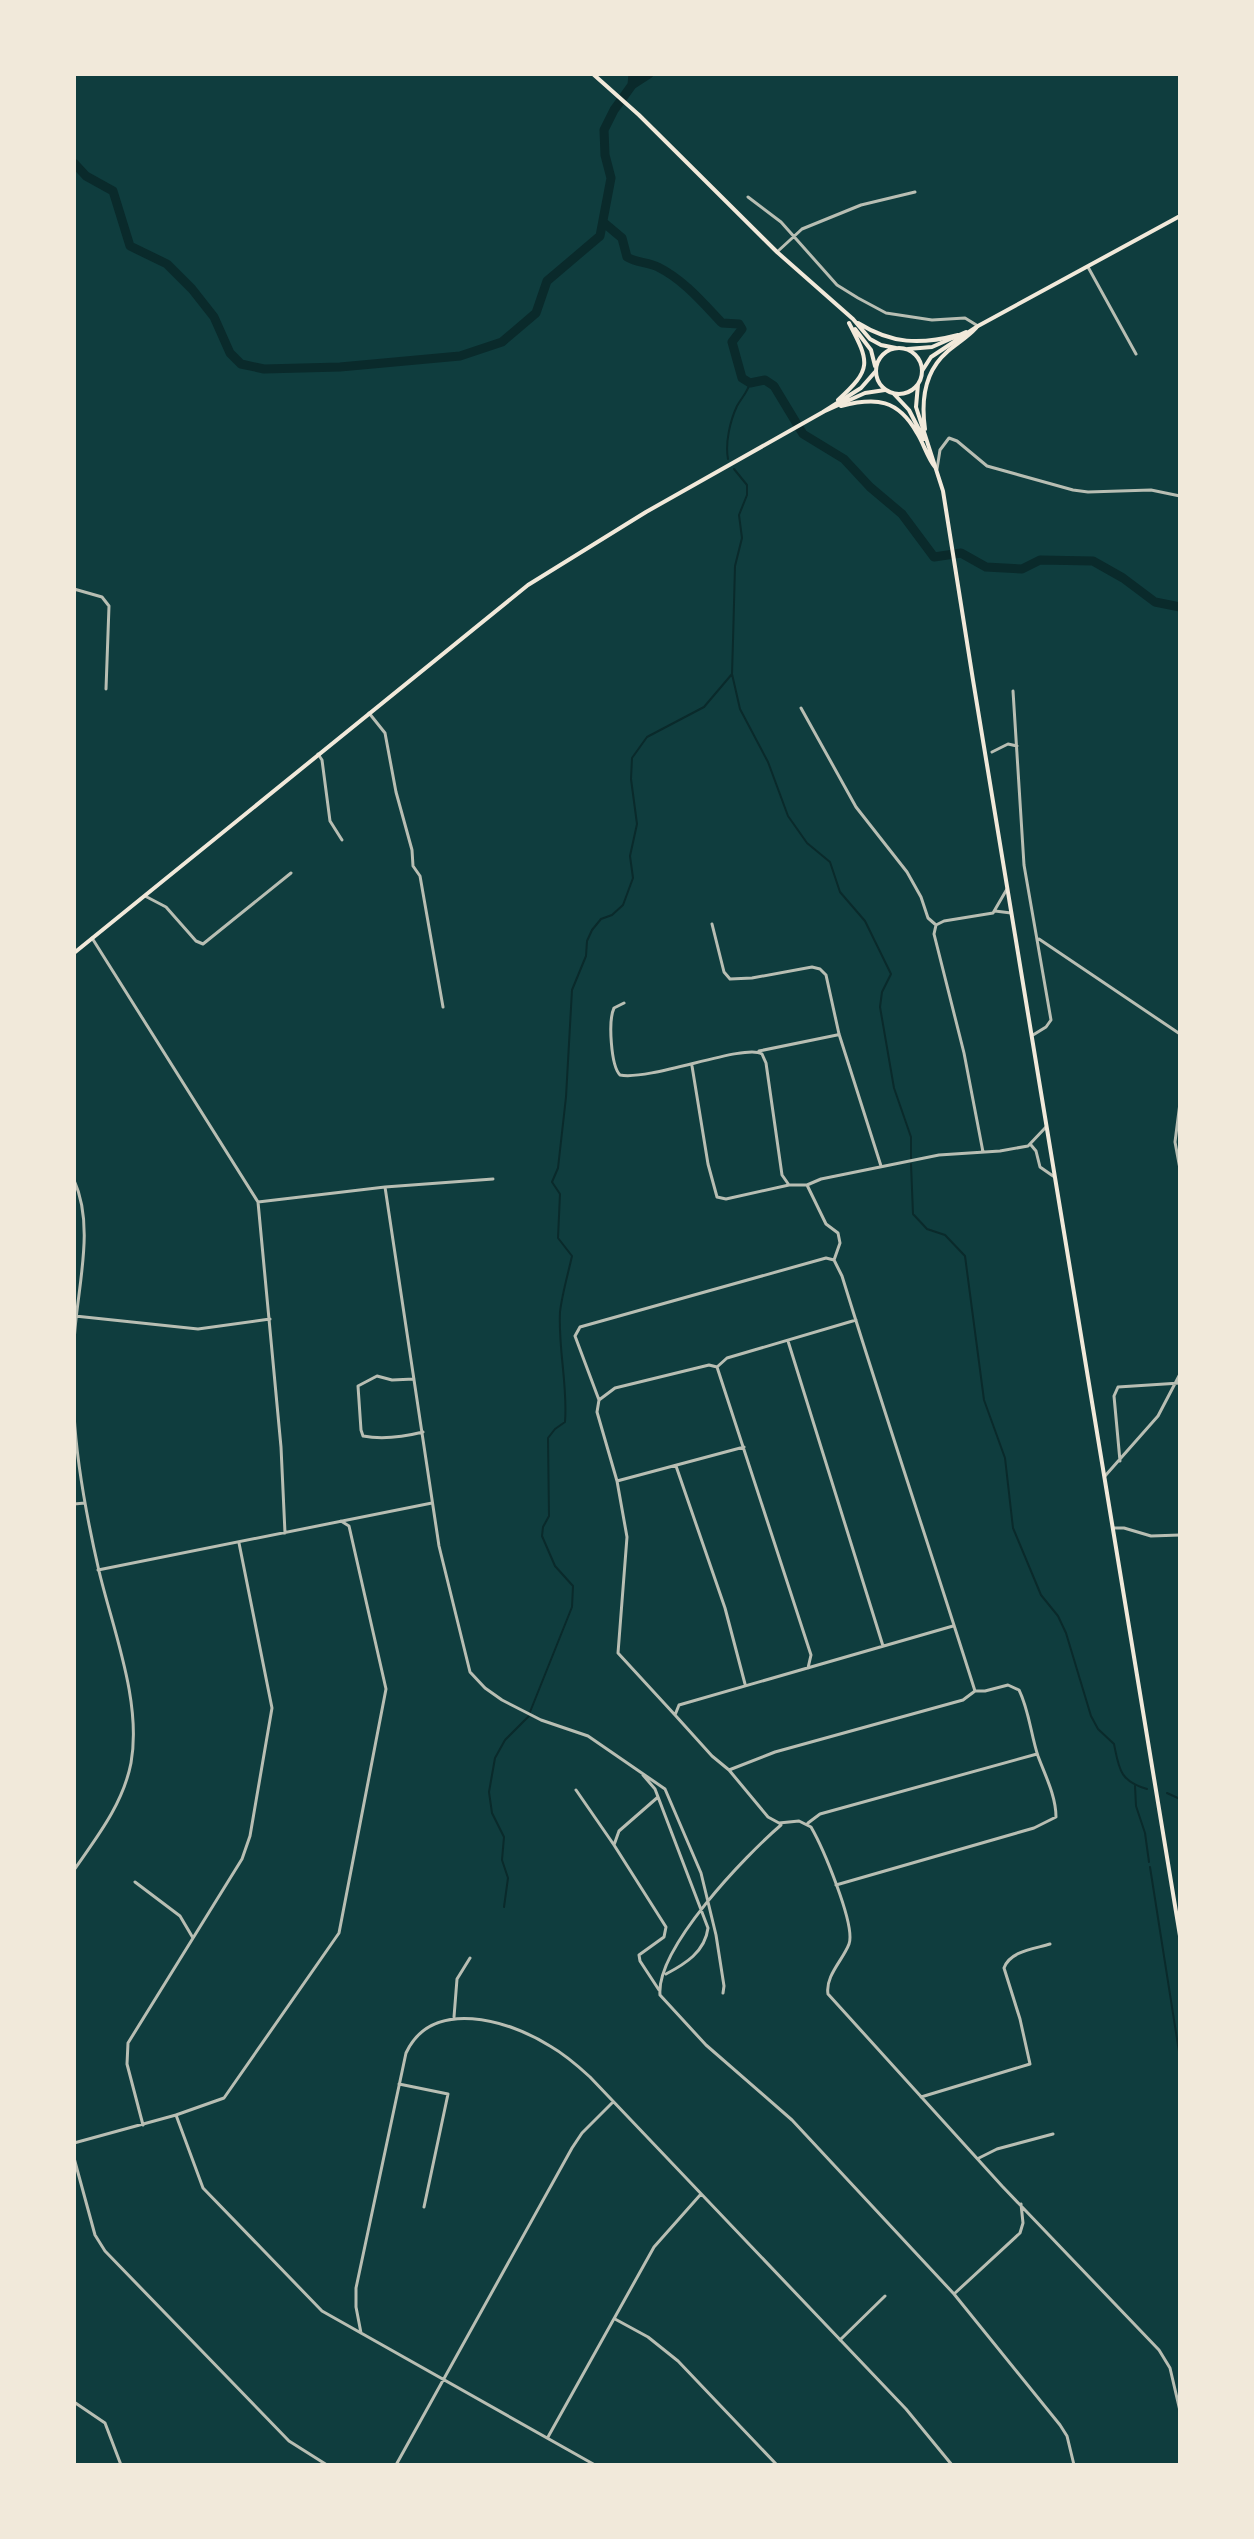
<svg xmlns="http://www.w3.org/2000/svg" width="1254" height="2539" font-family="'Source Sans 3',sans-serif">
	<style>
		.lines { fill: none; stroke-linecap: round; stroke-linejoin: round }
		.stream { stroke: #0a2a2b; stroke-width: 2 }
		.river { stroke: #0a2a2b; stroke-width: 9 }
		.minor { stroke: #b8beb3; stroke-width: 3 }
		.secondary { stroke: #f1e9da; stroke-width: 4 }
		.primary { stroke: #f1e9da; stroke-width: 4 }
	</style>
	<rect width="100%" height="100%" fill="#0f3d3e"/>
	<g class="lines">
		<path class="stream" d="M728,459C725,443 730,421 737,406C742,397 747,393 750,383
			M734,469L747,485V495L739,515L742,538L735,566L733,641L732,674L740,709L768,762L788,816L807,843L830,862L840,892L865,921L891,974L882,992L880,1007L894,1088L911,1137V1158
			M911,1164L913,1214L927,1229L945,1235L965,1256L984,1400L1005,1458L1013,1528L1041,1595L1058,1616L1066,1633L1091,1716L1098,1729L1114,1744C1119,1768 1119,1781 1147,1789
			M530,1712L572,1607L573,1586L555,1566L542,1536L543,1527L549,1516L548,1438L555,1429L565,1422C568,1386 558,1349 560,1312C562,1294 568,1274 572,1256L558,1238L560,1194L552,1182L558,1168L566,1097L572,990L586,956L587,941L592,930L601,919L612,915L623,905L633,878L630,856L637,824L631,779L632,758L647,737L704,707L732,674
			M1135,1786L1136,1806L1145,1833L1149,1862
			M1167,1793L1180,1799
			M1150,1867L1180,2058
			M504,1907L508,1878L502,1860L504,1837L492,1813L489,1792L495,1758L505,1740L529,1716"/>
		<path class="river" d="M632,85L649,74
			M74,163L86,176L113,191L130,246L167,264L192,289L214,317L230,353L241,364L264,369L340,367L460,356L502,342L536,313L547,281L600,236L611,178L605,155L604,130L614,110L632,85L633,74
			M603,222L622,238L627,257C637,263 647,262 658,267C684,280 703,303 722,323L739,324L742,329L732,342L742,378L750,383L765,380L774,386L803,434L844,459L870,487L902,514L934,557L961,553L986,567L1022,569L1040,560L1093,561L1123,578L1155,602L1180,607"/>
		<path class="minor" d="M748,197L781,222L837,285L858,298L886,313L932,320L965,318L978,326
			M777,252L802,229L861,205L915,192
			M1088,267L1136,354
			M937,469L940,450L949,438L957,441L987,466L1073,490L1088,492L1151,490L1180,496
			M74,589L102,597L109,606L106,689
			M1013,691L1024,865L1051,1020L1046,1027L1033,1035
			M801,708L856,807L907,872L921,897L928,918L936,925
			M369,713L385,733L396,792L412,850L413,866L420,876L443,1007
			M992,752L1008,744L1017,746
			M318,754L322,760L330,821L342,840
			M145,896L166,907L196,941L203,944L291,873
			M995,911L1011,913
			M712,924L724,972L730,979L752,978L812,967L820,969L826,975L839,1034L881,1166
			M92,938L258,1202L281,1447L285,1533
			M1039,939L1180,1034
			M624,1003L614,1008C608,1021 611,1066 620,1075C651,1081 745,1043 762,1054L766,1063L782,1175L789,1185
			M759,1051L837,1035
			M692,1066L708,1164L717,1197L726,1199L789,1185H807L826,1224L838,1233L840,1243L834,1260L842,1276C885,1415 931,1552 975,1691
			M1180,1103L1175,1142L1180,1169
			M1031,1145L1036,1151L1040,1167L1053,1176
			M983,1152L964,1053L934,934L936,925L944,921L993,913L1007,889
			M74,1180C96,1228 76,1292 74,1343
			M807,1185L821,1179L939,1155L1000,1151L1028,1146L1046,1127
			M385,1187L493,1179
			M258,1202L385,1187L439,1546L470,1672L485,1688L502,1700L541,1720L588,1736L665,1789L701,1873L716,1935L724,1986L723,1993
			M75,1316L198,1329L270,1319
			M788,1341L883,1646
			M717,1367L811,1655L808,1668
			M414,1379L392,1380L377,1376L358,1386L361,1430L363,1436C384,1440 403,1437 423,1432
			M599,1400L575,1336L580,1327L826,1258L834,1260
			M74,1414C77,1467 87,1519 99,1571C113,1630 142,1702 131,1763C123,1804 97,1837 74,1870
			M1120,1461L1114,1396L1118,1387L1180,1383
			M676,1466L725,1608L745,1684
			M1105,1476L1158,1416L1180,1374
			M617,1481L744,1447
			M74,1504L85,1503
			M1113,1528H1124L1151,1536L1180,1535
			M98,1570L432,1503
			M953,1626L679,1705L675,1715L712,1756L729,1770L768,1817L779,1823L799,1821L811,1827C822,1846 856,1925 849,1944C843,1960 825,1976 828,1994L1002,2186L1159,2350L1170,2368L1180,2411
			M675,1715L618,1653L627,1537L617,1481L597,1412L599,1400L615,1388L709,1365L717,1367L727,1358L856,1320
			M729,1770L775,1752L963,1700L975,1691H985L1008,1685L1019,1690C1029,1710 1031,1735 1038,1756C1045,1775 1056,1796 1056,1817L1034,1828L836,1885
			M643,1775L655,1789L708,1928C705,1952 685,1964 666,1974
			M576,1790L614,1845
			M658,1797L619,1831L614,1845L666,1927L664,1937L639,1955L640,1961L659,1990
			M808,1823L820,1814L1037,1754
			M781,1825C746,1855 656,1948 660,1995L706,2045L792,2120L954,2294L1060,2425L1067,2436L1074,2465
			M135,1882L180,1916L193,1938
			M454,2017L457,1979L470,1958
			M399,2084L448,2094L424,2207
			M921,2097L1030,2064L1020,2019L1004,1968C1010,1951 1034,1949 1050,1944
			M176,2115L203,2188L322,2311L595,2465
			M143,2125L127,2064L128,2043L242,1859L250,1836L272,1708L239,1543
			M74,2143L176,2115L224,2098L339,1933L386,1689L349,1526L341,1521
			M74,2158L95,2235L105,2251L289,2441L327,2465
			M979,2158L997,2149L1053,2134
			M954,2294L1020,2233L1023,2223L1021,2204
			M615,2319L648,2337L678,2361L777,2465
			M361,2333L356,2307V2288L406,2053C432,1997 509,2020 550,2046C564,2054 577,2065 590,2077L906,2409L952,2465
			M840,2340L885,2296
			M74,2402L105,2423L121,2465
			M548,2437L654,2247L701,2194
			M396,2465L572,2148L582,2133L613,2102"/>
		<path class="secondary" d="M908,349L932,347L966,332
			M922,371L931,357L978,326L1180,216
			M825,411L865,393L885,390
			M74,953L528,585L646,512L823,412L861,388L875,372"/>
		<path class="primary" d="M593,74L639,115L777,252L853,319L870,339L881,345L896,348
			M858,323C892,344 920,345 958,335
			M855,329L871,350L875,366
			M876 371a23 23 0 1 1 46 0a23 23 0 1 1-46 0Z
			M918,384L916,407L943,491L973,680L1180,1936
			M894,394L909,410L924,439
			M838,400C872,369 870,363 849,323
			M841,406C876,397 898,399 917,433C924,444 927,457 935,467
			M925,429C921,401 924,372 947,352C956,344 967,338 976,328"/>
	</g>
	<rect width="1254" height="2539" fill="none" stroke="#f1e9da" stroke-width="152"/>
</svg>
